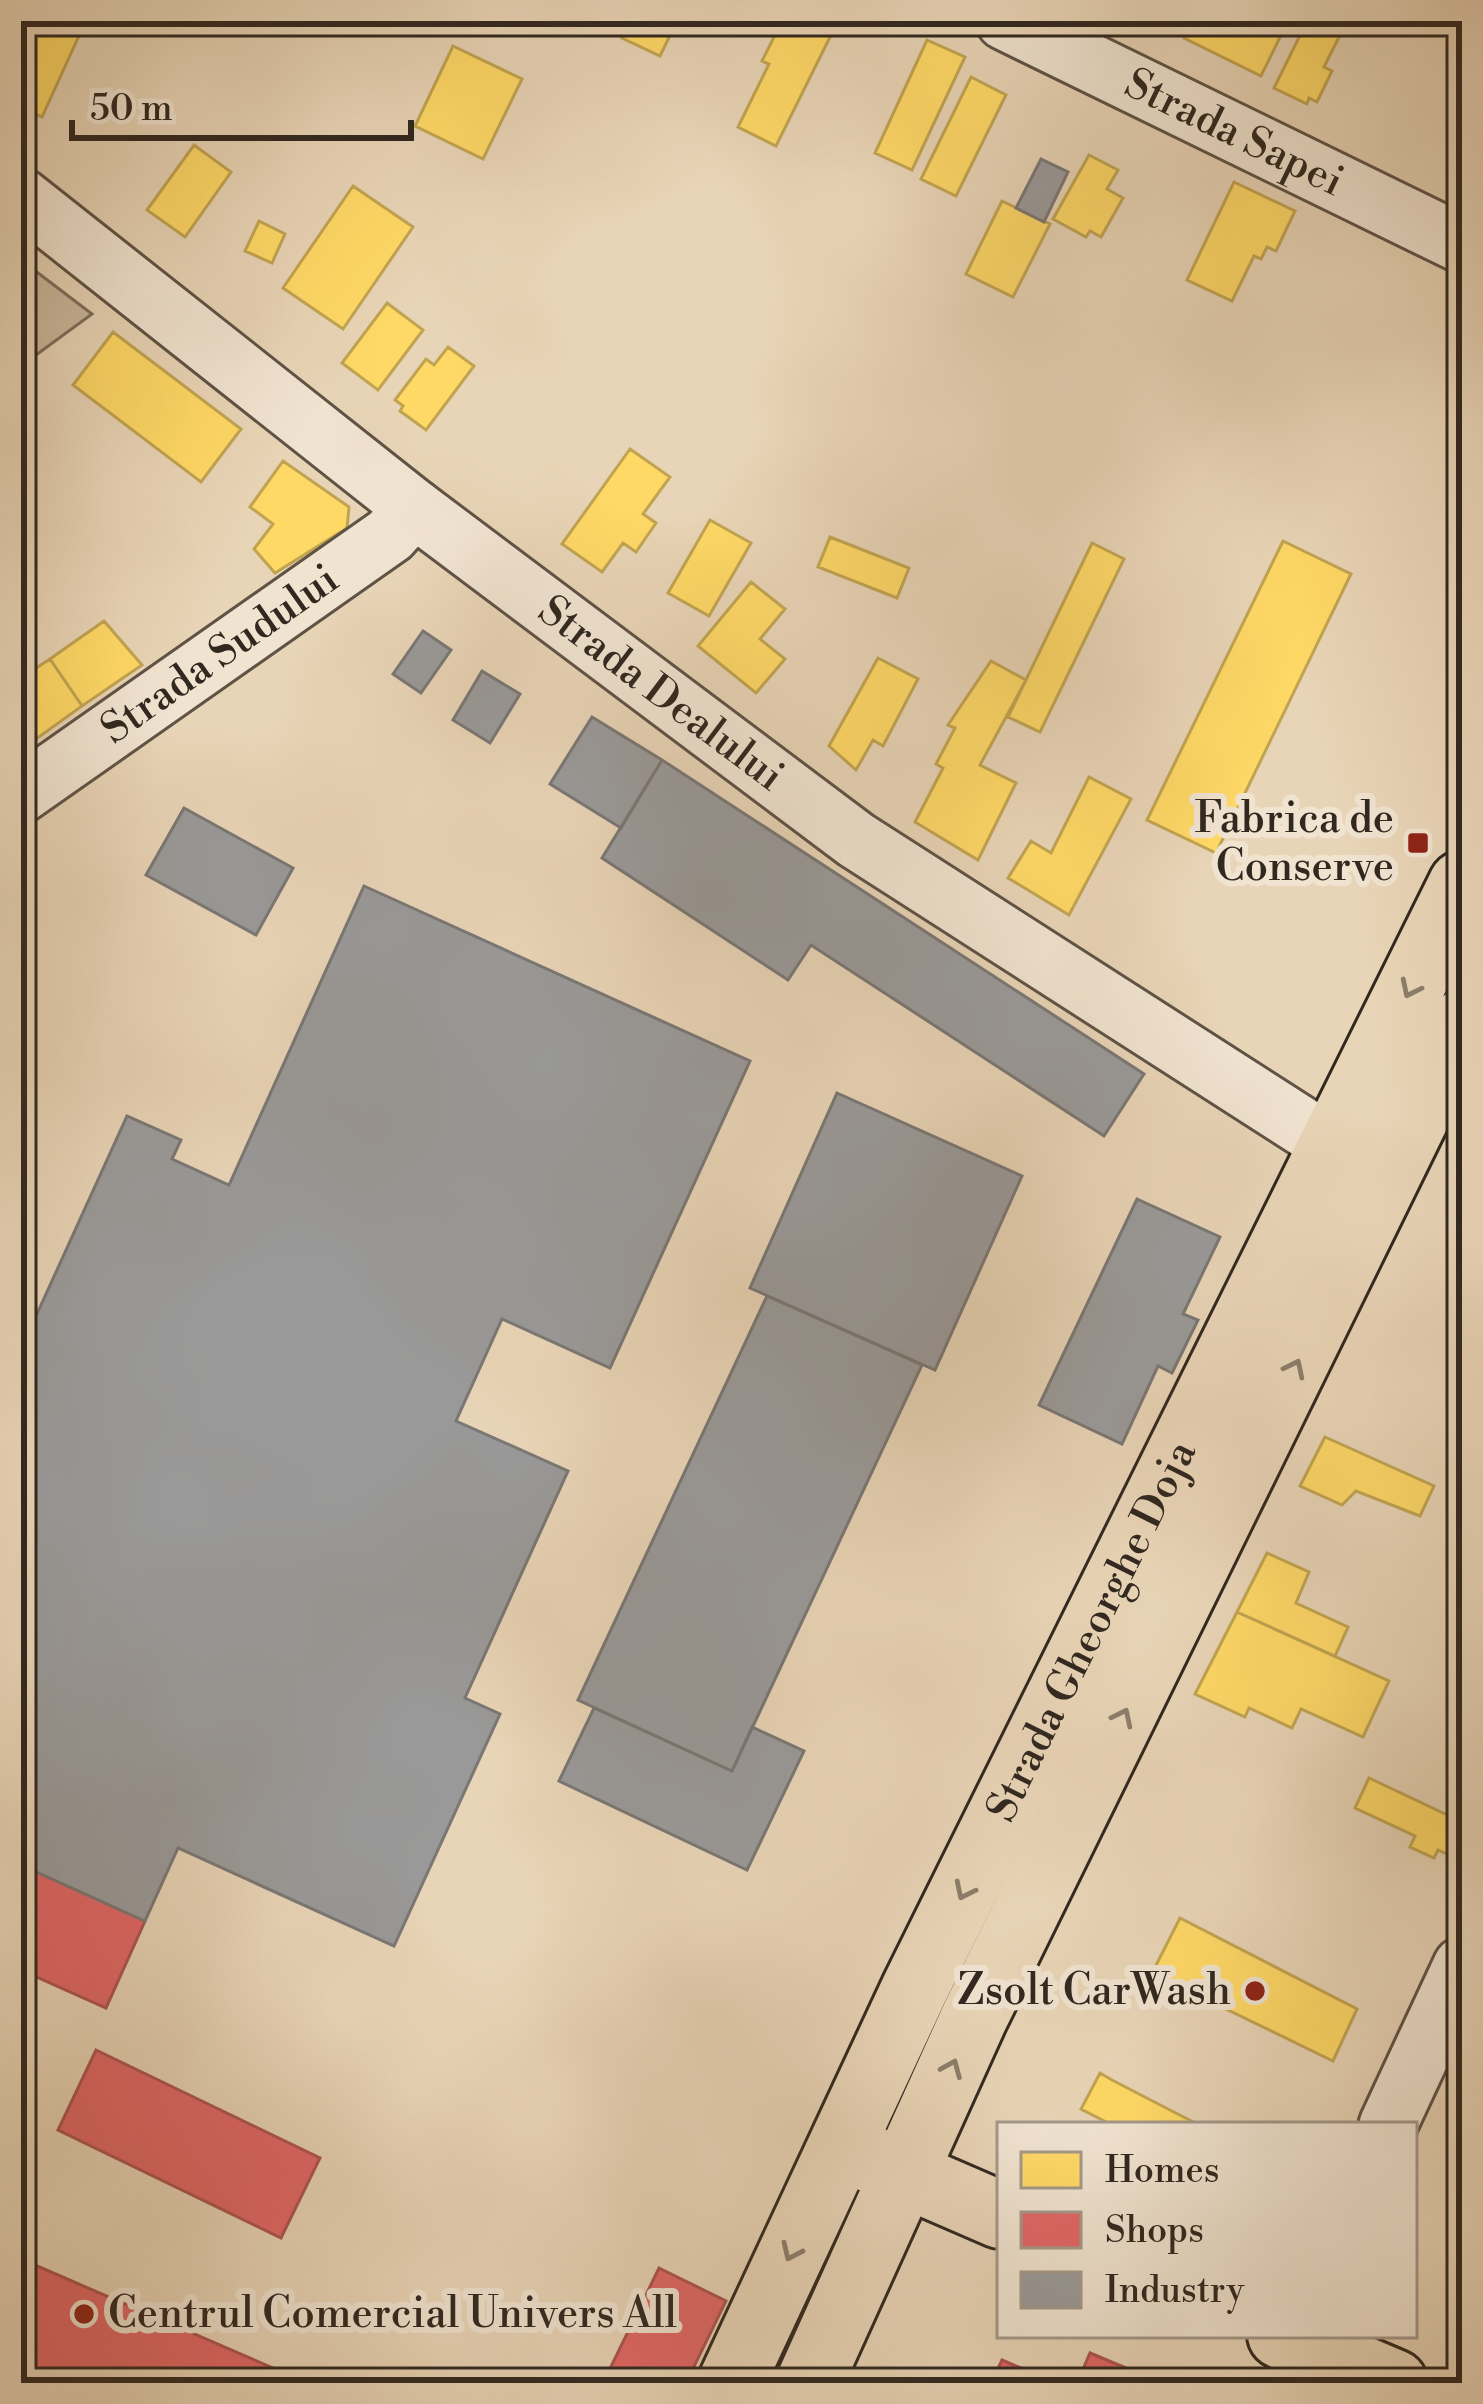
<svg xmlns="http://www.w3.org/2000/svg" width="1483" height="2404" font-family="'Libre Bodoni',serif">
	<style>
		.green { fill: #c9b79c; stroke: #7d705e; stroke-width: 3 }
		.homes { fill: #ffd966; stroke: #c1a451; stroke-width: 3 }
		.shops { fill: #e06666; stroke: #ac5351; stroke-width: 3 }
		.industry { fill: #999; stroke: #7a7775; stroke-width: 3 }
		.lines { fill: none; stroke-linecap: round; stroke-linejoin: round }
		.minor-casing { stroke: #5f5346; stroke-width: 63 }
		.major-casing { stroke: #312820; stroke-width: 72 }
		.minor { stroke: #f0e3d0; stroke-width: 57 }
		.major { stroke: #e8d4b6; stroke-width: 66 }
		.oneway { stroke: #8c7e6b }
		.poi-dot { fill: #8f2418; stroke: #f0e3d0; stroke-width: 4.5 }
		.labels { text-anchor: middle; dominant-baseline: central; stroke-width: 12; stroke-linejoin: round; paint-order: stroke }
		.street-label { font-size: 42px; fill: #312820; stroke: #f0e3d0 }
		.poi-label { font-size: 42px; fill: #312820; stroke: #f0e3d0; text-anchor: end }
	</style>
	<rect width="100%" height="100%" fill="#e8d4b6"/>
	<filter id="stains"><feTurbulence type="fractalNoise" baseFrequency=".00167" numOctaves="4"/><feColorMatrix values="0 0 0 0 .2 0 0 0 0 .09 0 0 0 0 .02 0 0 0 .5 -.17"/></filter>
	<radialGradient id="worn" r=".72"><stop offset=".6" stop-color="#630" stop-opacity="0"/><stop offset="1" stop-color="#630" stop-opacity=".3"/></radialGradient>
	<path class="green" d="M21,260L92,314L21,366Z"/>
	<path class="homes" d="M27,21H65L82,29L42,117L21,107V33Z
		M630,21H677L660,56L622,38Z
		M763,21H838L776,146L738,127L769,64L762,61L778,29Z
		M1192,21H1288L1261,76L1184,38Z
		M1307,21H1347L1324,67L1332,71L1317,102L1309,98L1307,104L1274,88Z
		M927,40L965,57L912,170L875,153Z
		M453,46L522,79L483,159L415,126Z
		M971,77L1006,95L956,196L921,179Z
		M194,145L231,172L185,237L147,210Z
		M1089,155L1118,170L1107,189L1123,198L1101,237L1090,231L1086,237L1053,219Z
		M1234,182L1295,211L1276,251L1267,247L1261,259L1254,256L1232,301L1187,280Z
		M353,186L413,227L343,329L283,288Z
		M1002,201L1050,224L1013,297L966,274Z
		M259,221L285,234L272,263L245,251Z
		M387,303L423,330L378,390L342,363Z
		M113,332L241,429L201,482L73,385Z
		M448,347L474,366L426,430L400,411L403,406L395,400L426,359L434,365Z
		M630,449L670,477L643,514L656,523L636,552L623,543L602,572L562,544Z
		M283,461L349,507L347,528L275,573L254,549L273,524L250,507Z
		M710,520L751,543L709,616L668,593Z
		M830,537L909,568L897,598L818,567Z
		M1283,541L1351,574L1216,853L1147,820Z
		M1092,543L1124,559L1040,732L1008,717Z
		M751,582L785,609L760,639L785,659L756,693L698,646Z
		M104,621L142,665L82,706L50,659Z
		M878,658L918,679L883,746L873,740L856,770L829,746Z
		M50,659L82,706L32,742L21,727V678Z
		M991,661L1026,680L980,765L1016,783L978,860L915,822L943,768L936,764L955,728L948,725Z
		M1089,777L1131,799L1069,915L1008,878L1031,841L1051,853Z
		M1325,1437L1434,1486L1420,1516L1356,1491L1342,1505L1300,1486Z
		M1267,1553L1309,1572L1296,1603L1348,1627L1335,1656L1237,1612Z
		M1237,1612L1389,1681L1363,1737L1301,1709L1292,1728L1249,1708L1245,1717L1195,1694Z
		M1369,1778L1462,1822L1449,1855L1438,1850L1434,1858L1410,1847L1415,1836L1355,1808Z
		M1180,1918L1357,2009L1333,2061L1152,1973Z
		M1100,2073L1112,2080L1199,2125H1112L1081,2109Z"/>
	<path class="shops" d="M21,1865L145,1921L106,2008L21,1970Z
		M96,2050L320,2158L281,2238L58,2130Z
		M21,2259L273,2368L266,2383H21Z
		M659,2268L726,2301L686,2383H603Z
		M1090,2353L1162,2383H1077Z
		M1002,2360L1051,2381V2383H991Z"/>
	<path class="industry" d="M1041,159L1068,172L1044,222L1016,208Z
		M423,631L451,650L421,693L393,674Z
		M482,671L520,694L490,743L453,720Z
		M592,717L662,760L621,828L550,784Z
		M662,760L1144,1074L1104,1136L811,945L788,980L602,858Z
		M184,808L293,868L256,935L146,875Z
		M364,886L750,1061L610,1368L502,1319L456,1421L568,1471L465,1698L500,1714L394,1946L178,1848L145,1921L21,1865V1349L127,1116L181,1140L172,1159L229,1185Z
		M837,1093L1022,1176L935,1370L750,1288Z
		M1137,1199L1220,1237L1183,1314L1198,1320L1172,1373L1158,1366L1122,1444L1039,1405Z
		M767,1296L922,1365L732,1771L578,1700Z
		M594,1708L732,1771L752,1727L804,1751L747,1870L559,1781Z"/>
	<g class="lines">
		<g class="minor-casing">
			<g id="minor">
				<path id="s1" d="M1005,21L1462,244"/>
				<path id="s2" d="M21,197L414,508L856,840L1333,1146"/>
				<path id="s3" d="M21,794L390,535L414,508"/>
				<path d="M1388,2125L1462,1966"/>
			</g>
		</g>
		<g class="major-casing">
			<g id="major">
				<path d="M866,2157L1000,2215"/>
				<path d="M1281,2335L1394,2383"/>
				<path id="s4" d="M731,2383L915,1988L1462,884"/>
				<path d="M809,2383L974,2018L1462,1023"/>
			</g>
		</g>
		<use href="#minor" class="minor"/>
		<use href="#major" class="major"/>
	</g>
	<defs><path id="oneway-chevron" d="M-2-3.5L2.5 0L-2 3.5" fill="none" stroke-width="1.6" stroke-linecap="round" stroke-linejoin="round" transform="scale(3)"/></defs>
	<g class="oneway">
		<use href="#oneway-chevron" transform="translate(1410 989) rotate(116)"/>
		<use href="#oneway-chevron" transform="translate(1295 1368) rotate(-64)"/>
		<use href="#oneway-chevron" transform="translate(1123 1717) rotate(-64)"/>
		<use href="#oneway-chevron" transform="translate(964 1891) rotate(116)"/>
		<use href="#oneway-chevron" transform="translate(952 2068) rotate(-67)"/>
		<use href="#oneway-chevron" transform="translate(791 2252) rotate(115)"/>
	</g>
	<g class="poi-dot">
		<rect x="1406" y="831" width="24" height="24" rx="6"/>
		<circle cx="1255" cy="1991" r="12"/>
		<circle cx="84" cy="2314" r="12"/>
	</g>
	<g class="labels">
		<g class="street-label">
			<text stroke="none"><textPath href="#s1" startOffset="255">Strada Sapei</textPath></text>
			<text stroke="none"><textPath href="#s3" startOffset="243">Strada Sudului</textPath></text>
			<text stroke="none"><textPath href="#s2" startOffset="810">Strada Dealului</textPath></text>
			<text stroke="none"><textPath href="#s4" startOffset="834">Strada Gheorghe Doja</textPath></text>
		</g>
		<g class="poi-label">
			<text x="1394" y="819">Fabrica de<tspan x="1394" dy="48">Conserve</tspan></text>
			<text x="1231" y="1991">Zsolt CarWash</text>
			<text x="108" y="2314" text-anchor="start">Centrul Comercial Univers All</text>
		</g>
	</g>
	<rect width="1483" height="2404" fill="none" stroke="#e8d4b6" stroke-width="72"/>
	<rect x="24" y="24" width="1435" height="2356" fill="none" stroke="#312820" stroke-width="6"/>
	<rect x="36" y="36" width="1411" height="2332" fill="none" stroke="#312820" stroke-width="3"/>
	<rect x="997" y="2122" width="420" height="216" fill="#f0e3d0" stroke="#a4988a" stroke-width="3"/>
	<rect x="1021" y="2152" width="60" height="36" fill="#ffd966" stroke="#a4988a" stroke-width="3"/>
	<text x="1105" y="2182" font-size="36" fill="#312820">Homes</text>
	<rect x="1021" y="2212" width="60" height="36" fill="#e06666" stroke="#a4988a" stroke-width="3"/>
	<text x="1105" y="2242" font-size="36" fill="#312820">Shops</text>
	<rect x="1021" y="2272" width="60" height="36" fill="#999999" stroke="#a4988a" stroke-width="3"/>
	<text x="1105" y="2302" font-size="36" fill="#312820">Industry</text>
	<path d="M72 120v18h339v-18" fill="none" stroke="#312820" stroke-width="6"/>
	<text x="90" y="120" font-size="36" fill="#312820" stroke="#f0e3d0" stroke-width="9" paint-order="stroke">50 m</text>
	<rect width="100%" height="100%" filter="url(#stains)"/>
	<rect width="100%" height="100%" fill="url(#worn)"/>
</svg>
